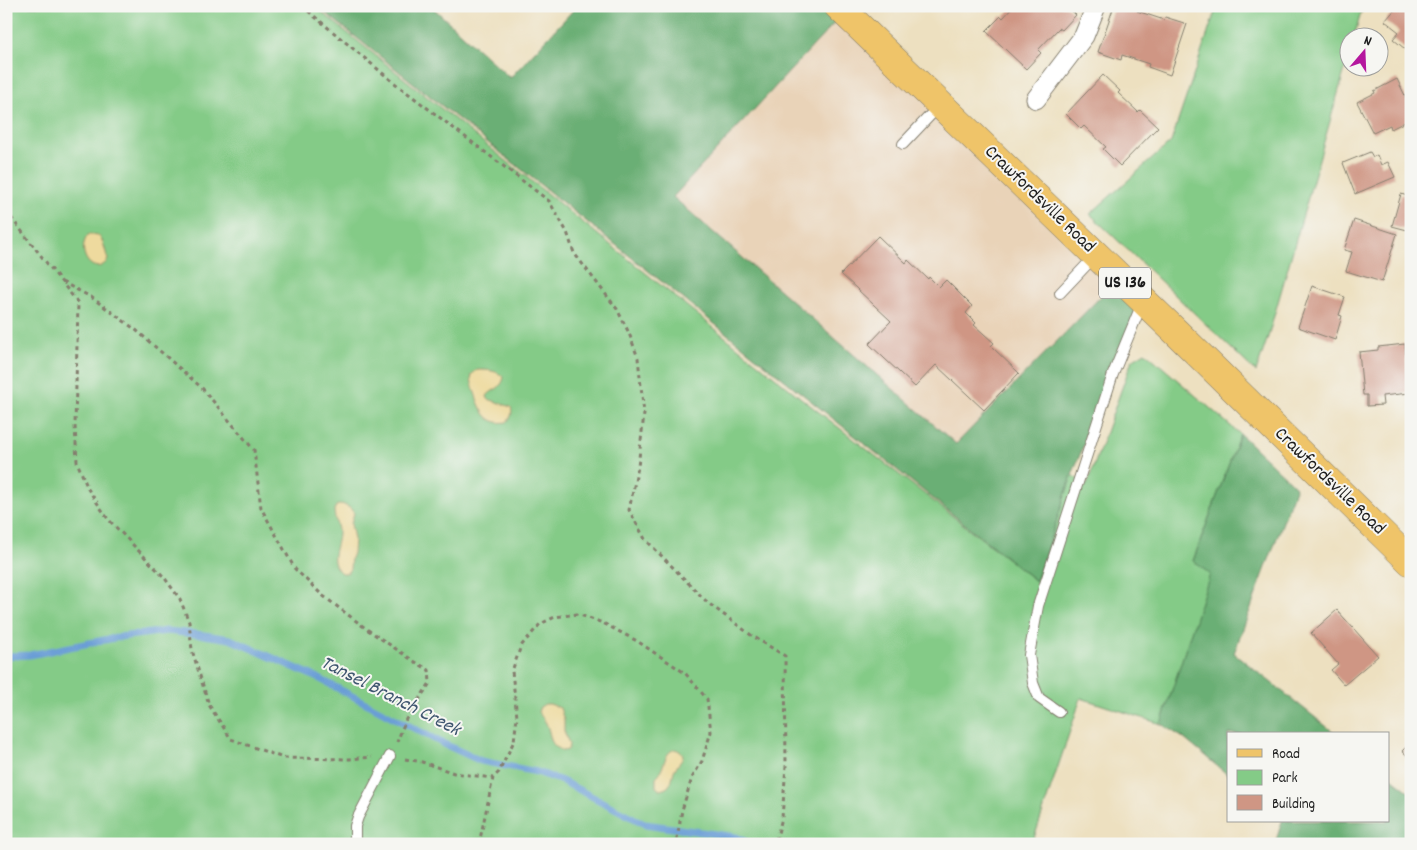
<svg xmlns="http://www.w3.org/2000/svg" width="1417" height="850" font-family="Dekko,sans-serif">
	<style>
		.built { fill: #e9d3b8 }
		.green { fill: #84cb87; stroke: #507452 }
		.forest { fill: #6baf74; stroke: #446648 }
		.sand { fill: #eeda9e; stroke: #857b5d }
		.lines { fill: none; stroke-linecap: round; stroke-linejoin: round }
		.stream { stroke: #6a9ed6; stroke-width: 7 }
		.building { fill: #cf9684 }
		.service-casing { stroke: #847e6e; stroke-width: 12 }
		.minor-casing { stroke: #847e6e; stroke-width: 21 }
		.primary-casing { stroke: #847e6e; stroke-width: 29 }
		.path { stroke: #847e6e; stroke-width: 3; stroke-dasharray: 4 4; stroke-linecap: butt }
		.service { stroke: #fff; stroke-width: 10 }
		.minor { stroke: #fff; stroke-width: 19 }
		.primary { stroke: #efc469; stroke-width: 28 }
		.labels { text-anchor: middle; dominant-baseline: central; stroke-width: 4; stroke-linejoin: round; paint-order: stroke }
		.shield { fill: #f6f6f2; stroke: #5d5d5c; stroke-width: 1 }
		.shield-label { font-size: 18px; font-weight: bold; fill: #1c1c1c }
		.street-label { font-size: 19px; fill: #1c1c1c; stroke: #f6f6f2 }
		.water-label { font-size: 20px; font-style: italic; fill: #3f5670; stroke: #f6f6f2 }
	</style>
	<rect width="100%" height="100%" fill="#f6f6f2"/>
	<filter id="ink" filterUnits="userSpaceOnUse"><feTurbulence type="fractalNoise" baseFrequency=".02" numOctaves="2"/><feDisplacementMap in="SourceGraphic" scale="10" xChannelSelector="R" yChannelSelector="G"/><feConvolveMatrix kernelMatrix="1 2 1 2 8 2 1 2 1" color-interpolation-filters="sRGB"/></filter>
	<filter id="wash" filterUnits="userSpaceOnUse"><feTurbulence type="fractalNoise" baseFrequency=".0096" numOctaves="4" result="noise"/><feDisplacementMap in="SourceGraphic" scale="20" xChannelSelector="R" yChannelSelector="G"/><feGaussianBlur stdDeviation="1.12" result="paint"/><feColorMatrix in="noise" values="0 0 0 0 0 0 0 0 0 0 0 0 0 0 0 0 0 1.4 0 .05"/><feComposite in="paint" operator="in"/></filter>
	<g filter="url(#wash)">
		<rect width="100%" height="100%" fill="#ede0c0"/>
		<path class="built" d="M840,17L1116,281L956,445L673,197Z"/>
		<path class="green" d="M6,6H314L801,398L1036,581L1072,475L1087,485L1132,360L1145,352L1240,434L1193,561L1211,573L1161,724L1081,698L1032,844H6Z
			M1217,6H1363L1354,37L1350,38L1349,55L1268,337L1256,372L1090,214L1171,142Z"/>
		<path class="forest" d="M317,6H431L510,78L577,6H830L840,17L673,197L956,444L1116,281L1140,301L1072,475L1036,581Z
			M1240,434L1296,487L1234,653L1336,734H1228V775L1182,737L1161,724L1210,574L1193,561Z
			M1388,775L1411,793V844H1275L1282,821H1388Z"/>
		<path class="sand" d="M89,234L98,235L103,242L108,260C93,280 74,250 89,234Z
			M478,370C487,370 498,370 504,378C500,391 493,388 487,396L488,399L511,407C513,414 511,417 507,422C485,426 480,407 474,390C473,386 470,380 472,375C474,372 475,371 478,370Z
			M342,504L350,508L354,513L351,524L354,539L353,553L351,558L350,569L347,573H341C326,560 339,547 338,530C337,523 334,517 334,510L336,506Z
			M545,704H550L560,708L564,720V731L569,744L568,750L563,751C548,745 552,736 546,723C544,719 541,716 538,712L540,707Z
			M675,749C692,755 677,763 674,771C671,781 672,788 660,790L656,787V777C666,769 662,753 675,749Z"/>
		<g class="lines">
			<path class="stream" d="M6,656L30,655L119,637L167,631L204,635L230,639L318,678L442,743L481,761L537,772L562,781L645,824L736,837L750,844"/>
		</g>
		<g id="blocks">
			<path class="building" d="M1014,6H1066L1076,15L1062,30L1059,28L1038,50L1041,53L1026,69L986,31L1001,16L1003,18Z
				M1114,6H1130L1137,9V11L1164,20L1165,17L1187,24L1170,75L1148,67L1149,64L1122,55L1121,60L1098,52Z
				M1398,6H1411V54L1393,39L1399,32L1385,21Z
				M1103,75L1120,91L1118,93L1138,112L1140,110L1158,127L1120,166L1103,149L1106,147L1084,126L1081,129L1066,114Z
				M1397,79L1411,108V119L1391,129L1390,125L1373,133L1357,102L1375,93L1374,91Z
				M1370,152L1373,157L1377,155L1381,165L1388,162L1395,177L1355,194L1343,163Z
				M1401,194L1411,197V231L1392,226Z
				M1354,220L1397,234L1382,282L1346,271L1352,252L1344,250Z
				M878,236L906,263L908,260L928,279L929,277L939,287L946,280L972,306L966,313L976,323L974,325L994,343L991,346L1019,373L984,410L936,365L915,387L869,344L891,321L841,274Z
				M1312,286L1345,297L1339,315L1342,316L1335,340L1298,327Z
				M1405,344L1409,393L1382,396L1383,405L1367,406V395H1363L1359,352L1378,350V347Z
				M1337,610L1378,656L1344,685L1331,670L1338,664L1311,633Z
				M1411,742V759L1402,751Z"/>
		</g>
	</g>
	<g filter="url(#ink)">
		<use href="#blocks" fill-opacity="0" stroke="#847e6e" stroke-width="1"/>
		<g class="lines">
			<g class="service-casing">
				<path id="service" d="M903,144L939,106
					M1060,293L1095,256
					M1059,712L1039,698L1033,683L1029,655L1038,606L1113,374L1143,301
					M355,844V826L358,817L390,756"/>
			</g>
			<g class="minor-casing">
				<path id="minor" d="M1036,99L1084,36L1096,6"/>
			</g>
			<g class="primary-casing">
				<path id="primary" d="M838,6L1177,333L1411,562"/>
			</g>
			<path class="path" d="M302,6L392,81L549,201L567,232L574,253L617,309L629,333L638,358L644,414L638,467L629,510L645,539L708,603L751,635L785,656L786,766L782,818L775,844
				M6,211L78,303L75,426L77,462L88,489L108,519L164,577L180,599L189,622L192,650L209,705L231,739L283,758L350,759L372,757
				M62,282L91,297L136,330L202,388L254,450L261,508L295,569L322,595L368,630L412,660L429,670L430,683L406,719L397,742
				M405,759L422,762L454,773L493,778
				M479,844L493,778L499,772L514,741L517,717L512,671L521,646L540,624L555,617L577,614L603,623L637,641L685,673L707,699L711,732L702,761L692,778L682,810L676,844"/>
			<use href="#service" class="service"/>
			<use href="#minor" class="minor"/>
			<use href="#primary" class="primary"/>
		</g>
	</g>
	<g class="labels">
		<rect class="shield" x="1099" y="267.5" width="52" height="31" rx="4"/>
		<g class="shield-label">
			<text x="1125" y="283">US 136</text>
		</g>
		<g class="street-label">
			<text transform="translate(1039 200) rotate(44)">Crawfordsville Road</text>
			<text transform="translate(1329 482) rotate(44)">Crawfordsville Road</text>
		</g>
		<g class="water-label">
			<text transform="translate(390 697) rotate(27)">Tansel Branch Creek</text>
		</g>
	</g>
	<rect width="1417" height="850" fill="none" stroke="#f6f6f2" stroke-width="25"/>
	<rect x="1227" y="732" width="162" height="90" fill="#f6f6f2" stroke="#9f9f9c"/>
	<rect x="1237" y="749" width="25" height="8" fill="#efc469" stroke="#9f9f9c"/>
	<text x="1272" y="758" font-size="15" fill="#1c1c1c">Road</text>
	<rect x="1237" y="770" width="25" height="15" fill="#84cb87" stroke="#9f9f9c"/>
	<text x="1272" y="782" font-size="15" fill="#1c1c1c">Park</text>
	<rect x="1237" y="795" width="25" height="15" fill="#cf9684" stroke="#9f9f9c"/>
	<text x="1272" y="808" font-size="15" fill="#1c1c1c">Building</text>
	<g transform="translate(1364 52) rotate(19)"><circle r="24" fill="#f6f6f2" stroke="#9f9f9c"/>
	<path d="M0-4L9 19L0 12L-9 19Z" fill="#b5179e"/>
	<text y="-8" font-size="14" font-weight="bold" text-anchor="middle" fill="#1c1c1c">N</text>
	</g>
</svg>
